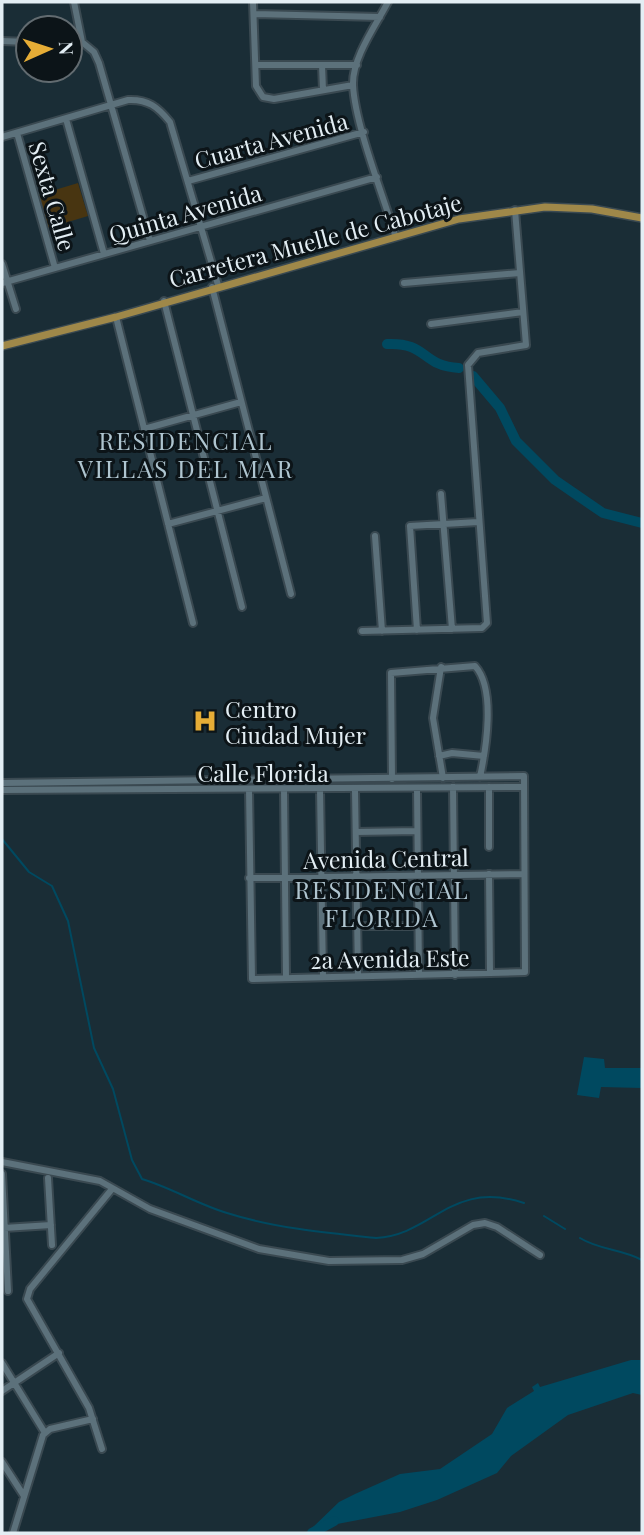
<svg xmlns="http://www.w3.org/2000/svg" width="644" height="1535" font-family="'Playfair Display',serif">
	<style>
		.green { fill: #483511 }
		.water { fill: #004960 }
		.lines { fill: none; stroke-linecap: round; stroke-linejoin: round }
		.stream { stroke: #004960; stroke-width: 2 }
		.river { stroke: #004960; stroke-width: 10 }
		.minor-casing { stroke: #3a4951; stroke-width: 10 }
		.major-casing { stroke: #3a4951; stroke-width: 10 }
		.minor { stroke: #5c717b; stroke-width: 6 }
		.major { stroke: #9f8849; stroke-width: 7 }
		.labels { text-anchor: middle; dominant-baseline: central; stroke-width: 6; stroke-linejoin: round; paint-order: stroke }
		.street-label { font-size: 23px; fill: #e3eef4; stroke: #0c1418 }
		.poi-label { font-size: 23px; fill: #e3eef4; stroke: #0c1418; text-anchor: start }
		.neighbourhood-label { font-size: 24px; letter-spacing: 2px; fill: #afc5d0; stroke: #0c1418 }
	</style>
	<rect width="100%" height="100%" fill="#1a2d36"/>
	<path class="green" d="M78,183L88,216L48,228L38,195Z"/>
	<path class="water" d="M584,1057L604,1059L605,1068H642V1088L601,1087L599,1098L577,1095Z
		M631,1360H642V1395L633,1393L568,1415L511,1456L497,1473L437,1500L400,1512L311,1529L339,1502L355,1494L400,1474L440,1469L492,1434L507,1408L534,1391L532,1387L538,1383L540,1387Z"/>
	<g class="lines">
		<path class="stream" d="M2,839L29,872L52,886L68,921L94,1048L113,1089L132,1160L142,1179C172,1188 197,1204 227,1213C274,1228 327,1233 376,1238C433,1235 451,1179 524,1203
			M544,1216L565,1229
			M580,1238C599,1250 622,1249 642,1260
			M311,1533H312"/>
		<path class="river" d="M387,344C428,342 421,366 459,368
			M473,376L500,408L516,441L555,480L603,513L642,523
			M312,1533L334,1521"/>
		<g class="minor-casing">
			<path id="minor" d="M74,2L82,42L94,52L99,63L150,241
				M253,2L256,86L263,97L274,99L353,85
				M388,2C376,25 352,58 353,85C355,125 383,195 395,235
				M255,14L380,17
				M2,41L28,42
				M70,42H82
				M256,65H357
				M322,65L323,90
				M66,119L104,254
				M17,133L55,268
				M2,137L128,100C148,99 158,107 170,122L218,285
				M188,181L364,132
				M2,264L16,309
				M2,283L377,177
				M404,283L520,273
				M212,287L291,594
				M164,301L242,607
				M116,317L193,623
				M431,324L523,312
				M144,429L241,402
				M441,494L452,629
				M168,524L266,498
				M375,536L382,631
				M417,630L410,526L478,522
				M362,631L482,628L487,623L468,365L478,353L526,345L515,210
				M441,667L433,718L443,778
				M439,756L452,753L484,756
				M392,779L391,673L475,666C496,689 486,749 480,777
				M2,783L524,776L525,972L252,979L249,789
				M453,787L455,975
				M284,789L286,977
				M320,789L323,977
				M417,789L419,975
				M2,790L524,787
				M355,790L358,976
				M356,832L417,831
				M489,847V787
				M489,874L490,973
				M249,878L524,874
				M357,926H418
				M2,1162L100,1181L150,1209L259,1249L329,1261L402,1260L423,1254L473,1225L485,1223L497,1227L540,1255
				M2,1174L8,1291
				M48,1178L52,1245
				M4,1228L51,1225
				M2,1363L45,1433
				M2,1391L59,1353
				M102,1449L89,1408L27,1299L30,1289L112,1189
				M2,1462L24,1496
				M13,1533L43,1435L50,1429L93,1419"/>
		</g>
		<g class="major-casing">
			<path id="major" d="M2,346L116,317L459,219L545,207L592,209L642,218"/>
		</g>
		<use href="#minor" class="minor"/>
		<use href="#major" class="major"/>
	</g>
	<defs>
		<g id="hospital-bare" transform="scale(1.89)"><path d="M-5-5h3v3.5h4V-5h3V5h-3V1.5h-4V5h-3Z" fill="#e6ad36" stroke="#0c1418" stroke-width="2.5" paint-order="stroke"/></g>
	</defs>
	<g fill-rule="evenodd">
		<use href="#hospital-bare" x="205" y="721"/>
	</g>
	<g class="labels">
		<g class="street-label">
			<text transform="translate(271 140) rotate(-15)">Cuarta Avenida</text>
			<text transform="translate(53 196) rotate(74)">Sexta Calle</text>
			<text transform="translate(185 213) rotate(-16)">Quinta Avenida</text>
			<text transform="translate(315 240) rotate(-15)">Carretera Muelle de Cabotaje</text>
			<text x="263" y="772">Calle Florida</text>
			<text transform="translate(386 858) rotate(-1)">Avenida Central</text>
			<text transform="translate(390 958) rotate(-1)">2a Avenida Este</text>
		</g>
		<g class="poi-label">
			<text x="225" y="708">Centro<tspan x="225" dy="26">Ciudad Mujer</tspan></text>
		</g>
		<g class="neighbourhood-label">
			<text x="186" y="440">RESIDENCIAL<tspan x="186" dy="28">VILLAS DEL MAR</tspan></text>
			<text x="382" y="889">RESIDENCIAL<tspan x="382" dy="28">FLORIDA</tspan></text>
		</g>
	</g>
	<rect width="644" height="1535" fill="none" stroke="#e3eef4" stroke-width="7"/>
	<g transform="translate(49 49) rotate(87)"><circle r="33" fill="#0c1418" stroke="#626b70" stroke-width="2"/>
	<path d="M0-5L12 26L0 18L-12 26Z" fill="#e6ad36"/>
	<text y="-10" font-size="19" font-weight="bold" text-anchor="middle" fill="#e3eef4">N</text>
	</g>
</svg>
